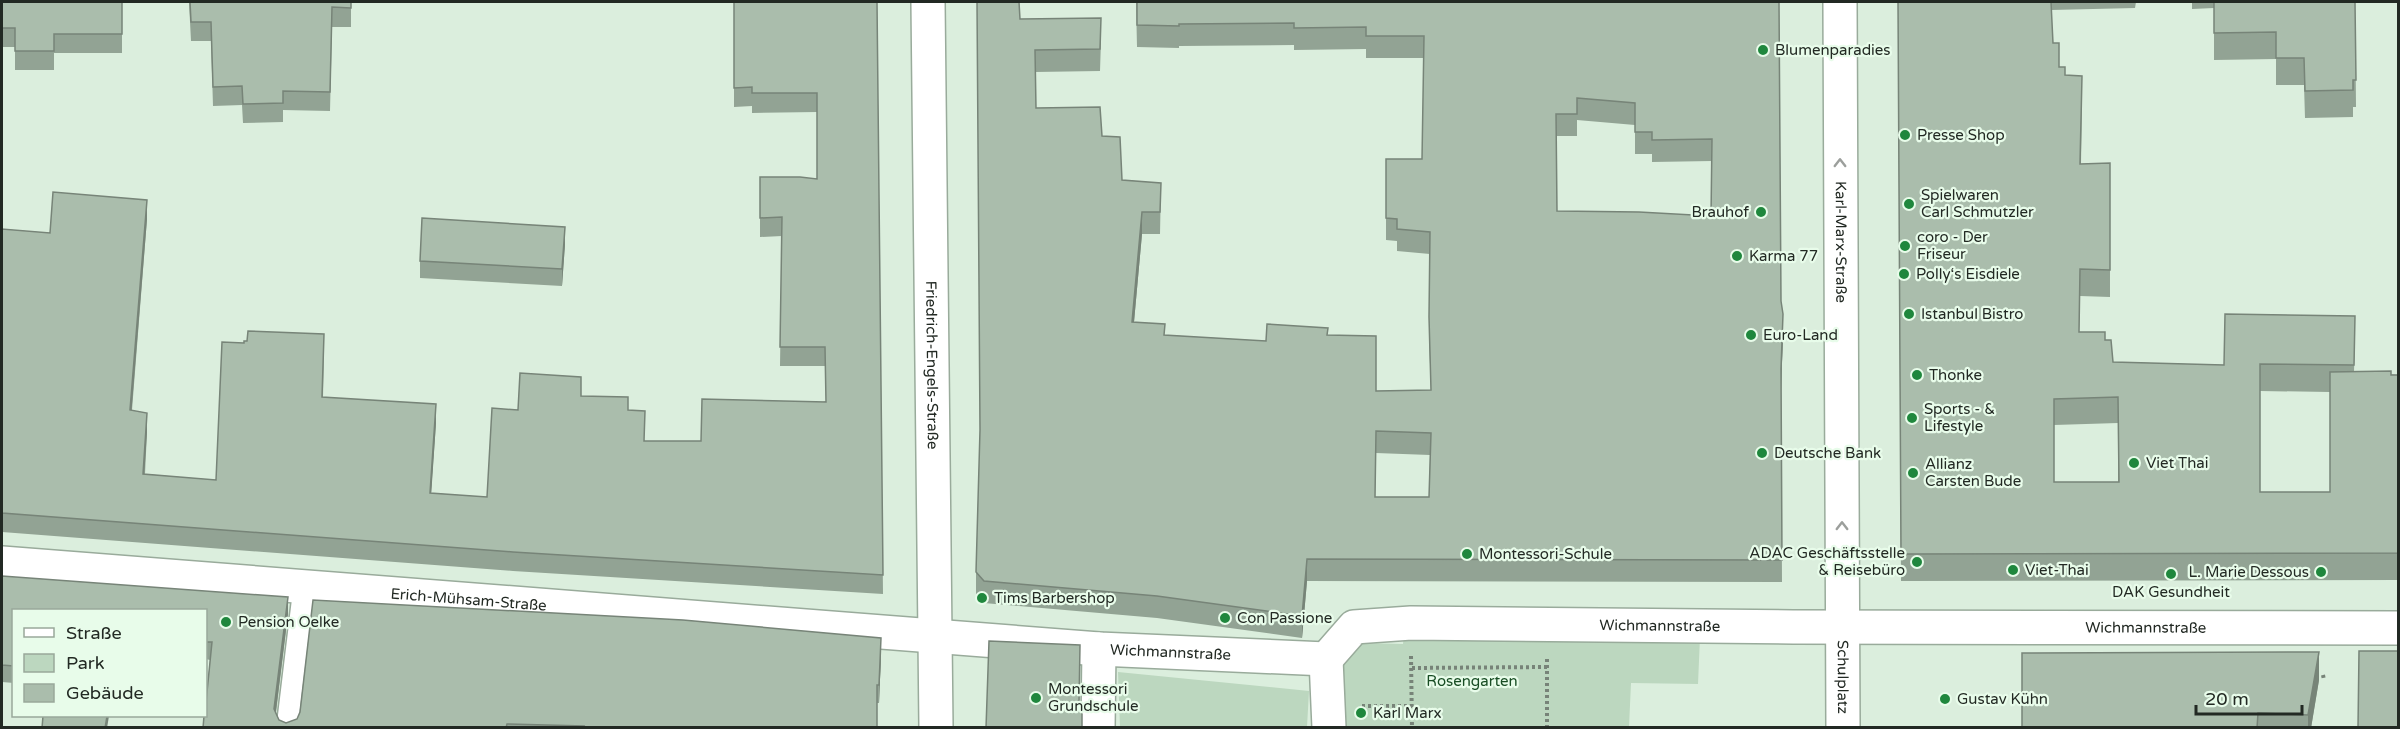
<svg xmlns="http://www.w3.org/2000/svg" width="2400" height="729" font-family="'Varela Round',sans-serif">
	<style>
		.green { fill: #bcd7bf }
		.lines { fill: none; stroke-linecap: round; stroke-linejoin: round }
		.lane-casing { stroke: #99ab9b; stroke-width: 24 }
		.street-casing { stroke: #99ab9b; stroke-width: 36 }
		.path { stroke: #778378; stroke-width: 4; stroke-dasharray: 3 3; stroke-linecap: butt }
		.lane { stroke: #fff; stroke-width: 21 }
		.street { stroke: #fff; stroke-width: 33 }
		.wall { fill: #92a394; fill-rule: evenodd }
		.shaded-wall { fill: #778478 }
		.building { fill: #aabdac; stroke: #778478; stroke-width: 1.5; fill-rule: evenodd }
		.oneway { stroke: #9c9f9c }
		.poi-dot { fill: #1f873d; stroke: #e8fcea; stroke-width: 2 }
		.labels { text-anchor: middle; dominant-baseline: central; stroke-width: 4.5; stroke-linejoin: round; paint-order: stroke }
		.poi-label { font-size: 15px; fill: #222923; stroke: #e8fcea; text-anchor: start }
		.street-label { font-size: 15px; fill: #222923; stroke: #e8fcea }
		.park-label { font-size: 15px; fill: #184d24; stroke: #e8fcea }
	</style>
	<rect width="100%" height="100%" fill="#dbeedd"/>
	<path class="green" d="M1404,633L1700,637L1698,684L1631,683L1629,727H1334L1332,671L1362,643L1403,644Z
		M1118,672L1309,691L1307,727H1120Z"/>
	<g class="lines">
		<g class="lane-casing">
			<path id="lane" d="M287,728L304,587"/>
		</g>
		<g class="street-casing">
			<g id="street">
				<path id="s1" d="M928,2L936,728"/>
				<path id="s2" d="M1840,2L1843,728"/>
				<path id="s3" d="M2,563L1099,649L1326,659L1354,627L1411,623L1793,627L2398,628"/>
				<path d="M1326,659L1329,728"/>
				<path d="M1098,728L1099,649"/>
			</g>
		</g>
		<path class="path" d="M1411,656L1412,728
			M1412,668L1547,667
			M2323,675L2324,680
			M1362,706H1412
			M1547,728V659"/>
		<use href="#lane" class="lane"/>
		<use href="#street" class="street"/>
	</g>
	<path class="wall" d="M2,2H122V53H54V70H15V47H2Z
		M189,2H351V27H332L330,111L283,110V122L243,123L242,105L213,106L211,41H191Z
		M734,2H877L883,594L513,571L2,532V229L50,233L147,219L132,410L147,432L145,474L216,480L324,353L323,397L436,423L431,493L487,497L518,410L581,396L628,410L645,441H701L826,401L825,366H780L782,236L760,237V177L817,179V112L752,113V106L734,107Z
		M1136,2H1779L1780,214L1781,301L1783,336L1781,388L1782,582L1307,581L1302,638L1157,618L984,603L976,594V572L1020,19L1101,40L1100,71L1035,72L1036,108L1102,136L1122,180L1161,183L1160,234H1142L1134,322L1165,335L1266,341L1328,335L1376,391L1431,390L1429,339L1430,254L1397,251V241L1386,240V159H1422L1424,58H1366V49L1294,50V45L1179,46V48L1137,47ZM1577,120L1635,125V154H1652V162L1712,161L1711,216L1557,211L1556,136H1577ZM1376,453L1430,455L1429,497H1375Z
		M1898,2H2136L2135,8L2051,10L2053,43L2059,67L2065,75L2082,102L2081,164L2110,163V297L2080,296L2079,332L2105,340L2113,362L2224,365L2355,342L2354,371L2398,375V580L1901,581ZM2260,391L2330,392V492H2260ZM2118,423V482H2054V425Z
		M2192,2H2355L2356,107H2353V117L2305,118L2304,85H2276V59L2214,60V8L2192,9Z
		M565,244L562,286L420,278V261Z
		M2,576L288,614L276,713L279,720L286,723L881,655L879,703H877V728H203L210,660L206,659V610H14V683L2,682Z
		M2319,680L2311,728H2022Z"/>
	<path class="shaded-wall" d="M147,200V219L130,429V410Z
		M1142,212V234L1132,344V322Z
		M565,227V244L562,286V269Z
		M1783,314V336L1781,391V369Z
		M436,404V423L430,512V493Z
		M147,413V432L143,493V474Z
		M1307,559V581L1302,638V616Z
		M288,597V614L274,726V709Z
		M881,638V655L879,703V685Z
		M2319,652V680L2311,728H2308V715Z
		M107,716H109L107,728H105Z"/>
	<path class="building" d="M2,2H122V34H54V51H15V28H2Z
		M190,2H351V8L332,7L330,92L283,91V103L243,104L242,86L213,87L211,22H191Z
		M734,2H877L883,575L513,552L2,513V229L50,233L53,192L147,200L130,410L147,413L143,474L216,480L222,342L244,343V341H247L248,331L324,334L322,397L436,404L430,493L487,497L492,408L518,410L520,373L581,377V396L628,397V410L645,411L644,441H701L702,399L826,402L825,347H780L782,217L760,218V177H800L817,179V93H752V87L734,88Z
		M977,2H1019L1020,19L1101,18L1100,49L1035,50L1036,108L1100,107L1102,136L1120,137L1122,180L1161,183L1160,212H1142L1132,322L1165,324L1164,335L1266,341L1267,324L1328,328L1327,335L1376,336V391L1431,390L1429,317L1430,232L1397,229V219L1386,218V159H1422L1424,36H1366V27L1294,28V23L1179,24V26L1137,25V2H1779L1781,301L1783,314L1781,369L1782,560L1307,559L1302,616L1157,596L984,581L976,572L980,430ZM1577,98L1635,103V132H1652V140L1712,139L1711,216L1639,212L1557,211L1556,114H1577ZM1376,431L1431,433L1429,497H1375Z
		M1898,2H2051L2053,43H2059V67H2065V75L2082,76L2080,164L2110,163V270L2080,269L2079,332H2105V340H2111L2113,362L2224,365L2225,314L2355,316L2354,365L2260,364V492H2330V372L2391,371V375H2398V553L1901,554ZM2118,397L2119,482H2054V399Z
		M2214,2H2355L2356,80H2353V90L2305,91L2304,58H2276V32L2214,33Z
		M422,218L565,227L562,269L420,261Z
		M2,576L288,597L274,709L279,720L286,723L297,719L300,712L313,600L683,620L881,638L879,685H877V728H583L584,726L507,724L506,728H203L204,716H206V702L212,642H206V610H14V666L2,665Z
		M989,641L1080,645L1079,704L1082,714V728H986Z
		M2359,651H2398V728H2358Z
		M2319,652L2308,715L2258,713L2257,728H2022V653Z
		M43,716H107L105,728H42Z"/>
	<defs><path id="oneway-chevron" d="M-2-3.5L2.5 0L-2 3.5" fill="none" stroke-width="1.6" stroke-linecap="round" stroke-linejoin="round" transform="scale(1.5)"/></defs>
	<g class="oneway">
		<use href="#oneway-chevron" transform="translate(1840 163) rotate(-90)"/>
		<use href="#oneway-chevron" transform="translate(1842 526) rotate(-90)"/>
	</g>
	<g class="poi-dot">
		<circle cx="1763" cy="50" r="6"/>
		<circle cx="1905" cy="135" r="6"/>
		<circle cx="1909" cy="204" r="6"/>
		<circle cx="1761" cy="212" r="6"/>
		<circle cx="1905" cy="246" r="6"/>
		<circle cx="1737" cy="256" r="6"/>
		<circle cx="1904" cy="274" r="6"/>
		<circle cx="1909" cy="314" r="6"/>
		<circle cx="1751" cy="335" r="6"/>
		<circle cx="1917" cy="375" r="6"/>
		<circle cx="1912" cy="418" r="6"/>
		<circle cx="1762" cy="453" r="6"/>
		<circle cx="2134" cy="463" r="6"/>
		<circle cx="1913" cy="473" r="6"/>
		<circle cx="1467" cy="554" r="6"/>
		<circle cx="1917" cy="562" r="6"/>
		<circle cx="2013" cy="570" r="6"/>
		<circle cx="2321" cy="572" r="6"/>
		<circle cx="2171" cy="574" r="6"/>
		<circle cx="982" cy="598" r="6"/>
		<circle cx="1225" cy="618" r="6"/>
		<circle cx="226" cy="622" r="6"/>
		<circle cx="1036" cy="698" r="6"/>
		<circle cx="1945" cy="699" r="6"/>
		<circle cx="1361" cy="713" r="6"/>
	</g>
	<g class="labels">
		<g class="poi-label">
			<text x="1775" y="50">Blumenparadies</text>
			<text x="1917" y="135">Presse Shop</text>
			<text x="1921" y="195">Spielwaren<tspan x="1921" dy="17">Carl Schmutzler</tspan></text>
			<text x="1749" y="212" text-anchor="end">Brauhof</text>
			<text x="1917" y="237">coro - Der<tspan x="1917" dy="17">Friseur</tspan></text>
			<text x="1749" y="256">Karma 77</text>
			<text x="1916" y="274">Polly‘s Eisdiele</text>
			<text x="1921" y="314">Istanbul Bistro</text>
			<text x="1763" y="335">Euro-Land</text>
			<text x="1929" y="375">Thonke</text>
			<text x="1924" y="409">Sports - &amp;<tspan x="1924" dy="17">Lifestyle</tspan></text>
			<text x="1774" y="453">Deutsche Bank</text>
			<text x="2146" y="463">Viet Thai</text>
			<text x="1925" y="464">Allianz<tspan x="1925" dy="17">Carsten Bude</tspan></text>
			<text x="1905" y="553" text-anchor="end">ADAC Geschäftsstelle<tspan x="1905" dy="17">&amp; Reisebüro</tspan></text>
			<text x="1479" y="554">Montessori-Schule</text>
			<text x="2025" y="570">Viet-Thai</text>
			<text x="2309" y="572" text-anchor="end">L. Marie Dessous</text>
			<text x="2171" y="592" text-anchor="middle">DAK Gesundheit</text>
			<text x="994" y="598">Tims Barbershop</text>
			<text x="1237" y="618">Con Passione</text>
			<text x="238" y="622">Pension Oelke</text>
			<text x="1048" y="689">Montessori<tspan x="1048" dy="17">Grundschule</tspan></text>
			<text x="1957" y="699">Gustav Kühn</text>
			<text x="1373" y="713">Karl Marx</text>
		</g>
		<g class="street-label">
			<text stroke="none"><textPath href="#s2" startOffset="240">Karl-Marx-Straße</textPath></text>
			<text stroke="none"><textPath href="#s1" startOffset="363">Friedrich-Engels-Straße</textPath></text>
			<text stroke="none"><textPath href="#s3" startOffset="468">Erich-Mühsam-Straße</textPath></text>
			<text stroke="none"><textPath href="#s3" startOffset="1676">Wichmannstraße</textPath></text>
			<text stroke="none"><textPath href="#s3" startOffset="2162">Wichmannstraße</textPath></text>
			<text stroke="none"><textPath href="#s3" startOffset="1172">Wichmannstraße</textPath></text>
			<text stroke="none"><textPath href="#s2" startOffset="675">Schulplatz</textPath></text>
		</g>
		<g class="park-label">
			<text x="1472" y="681">Rosengarten</text>
		</g>
	</g>
	<rect width="2400" height="729" fill="none" stroke="#222923" stroke-width="6"/>
	<rect x="12" y="609" width="195" height="108" fill="#e8fcea" stroke="#99a89a" stroke-width="1.5"/>
	<rect x="24" y="628" width="30" height="9" fill="#ffffff" stroke="#99a89a" stroke-width="1.5"/>
	<text x="66" y="639" font-size="18" fill="#222923">Straße</text>
	<rect x="24" y="654" width="30" height="18" fill="#bcd7bf" stroke="#99a89a" stroke-width="1.5"/>
	<text x="66" y="669" font-size="18" fill="#222923">Park</text>
	<rect x="24" y="684" width="30" height="18" fill="#aabdac" stroke="#99a89a" stroke-width="1.5"/>
	<text x="66" y="699" font-size="18" fill="#222923">Gebäude</text>
	<path d="M2196 705v9h106v-9" fill="none" stroke="#222923" stroke-width="3"/>
	<text x="2205" y="705" font-size="18" fill="#222923" stroke="#e8fcea" stroke-width="4.5" paint-order="stroke">20 m</text>
</svg>
